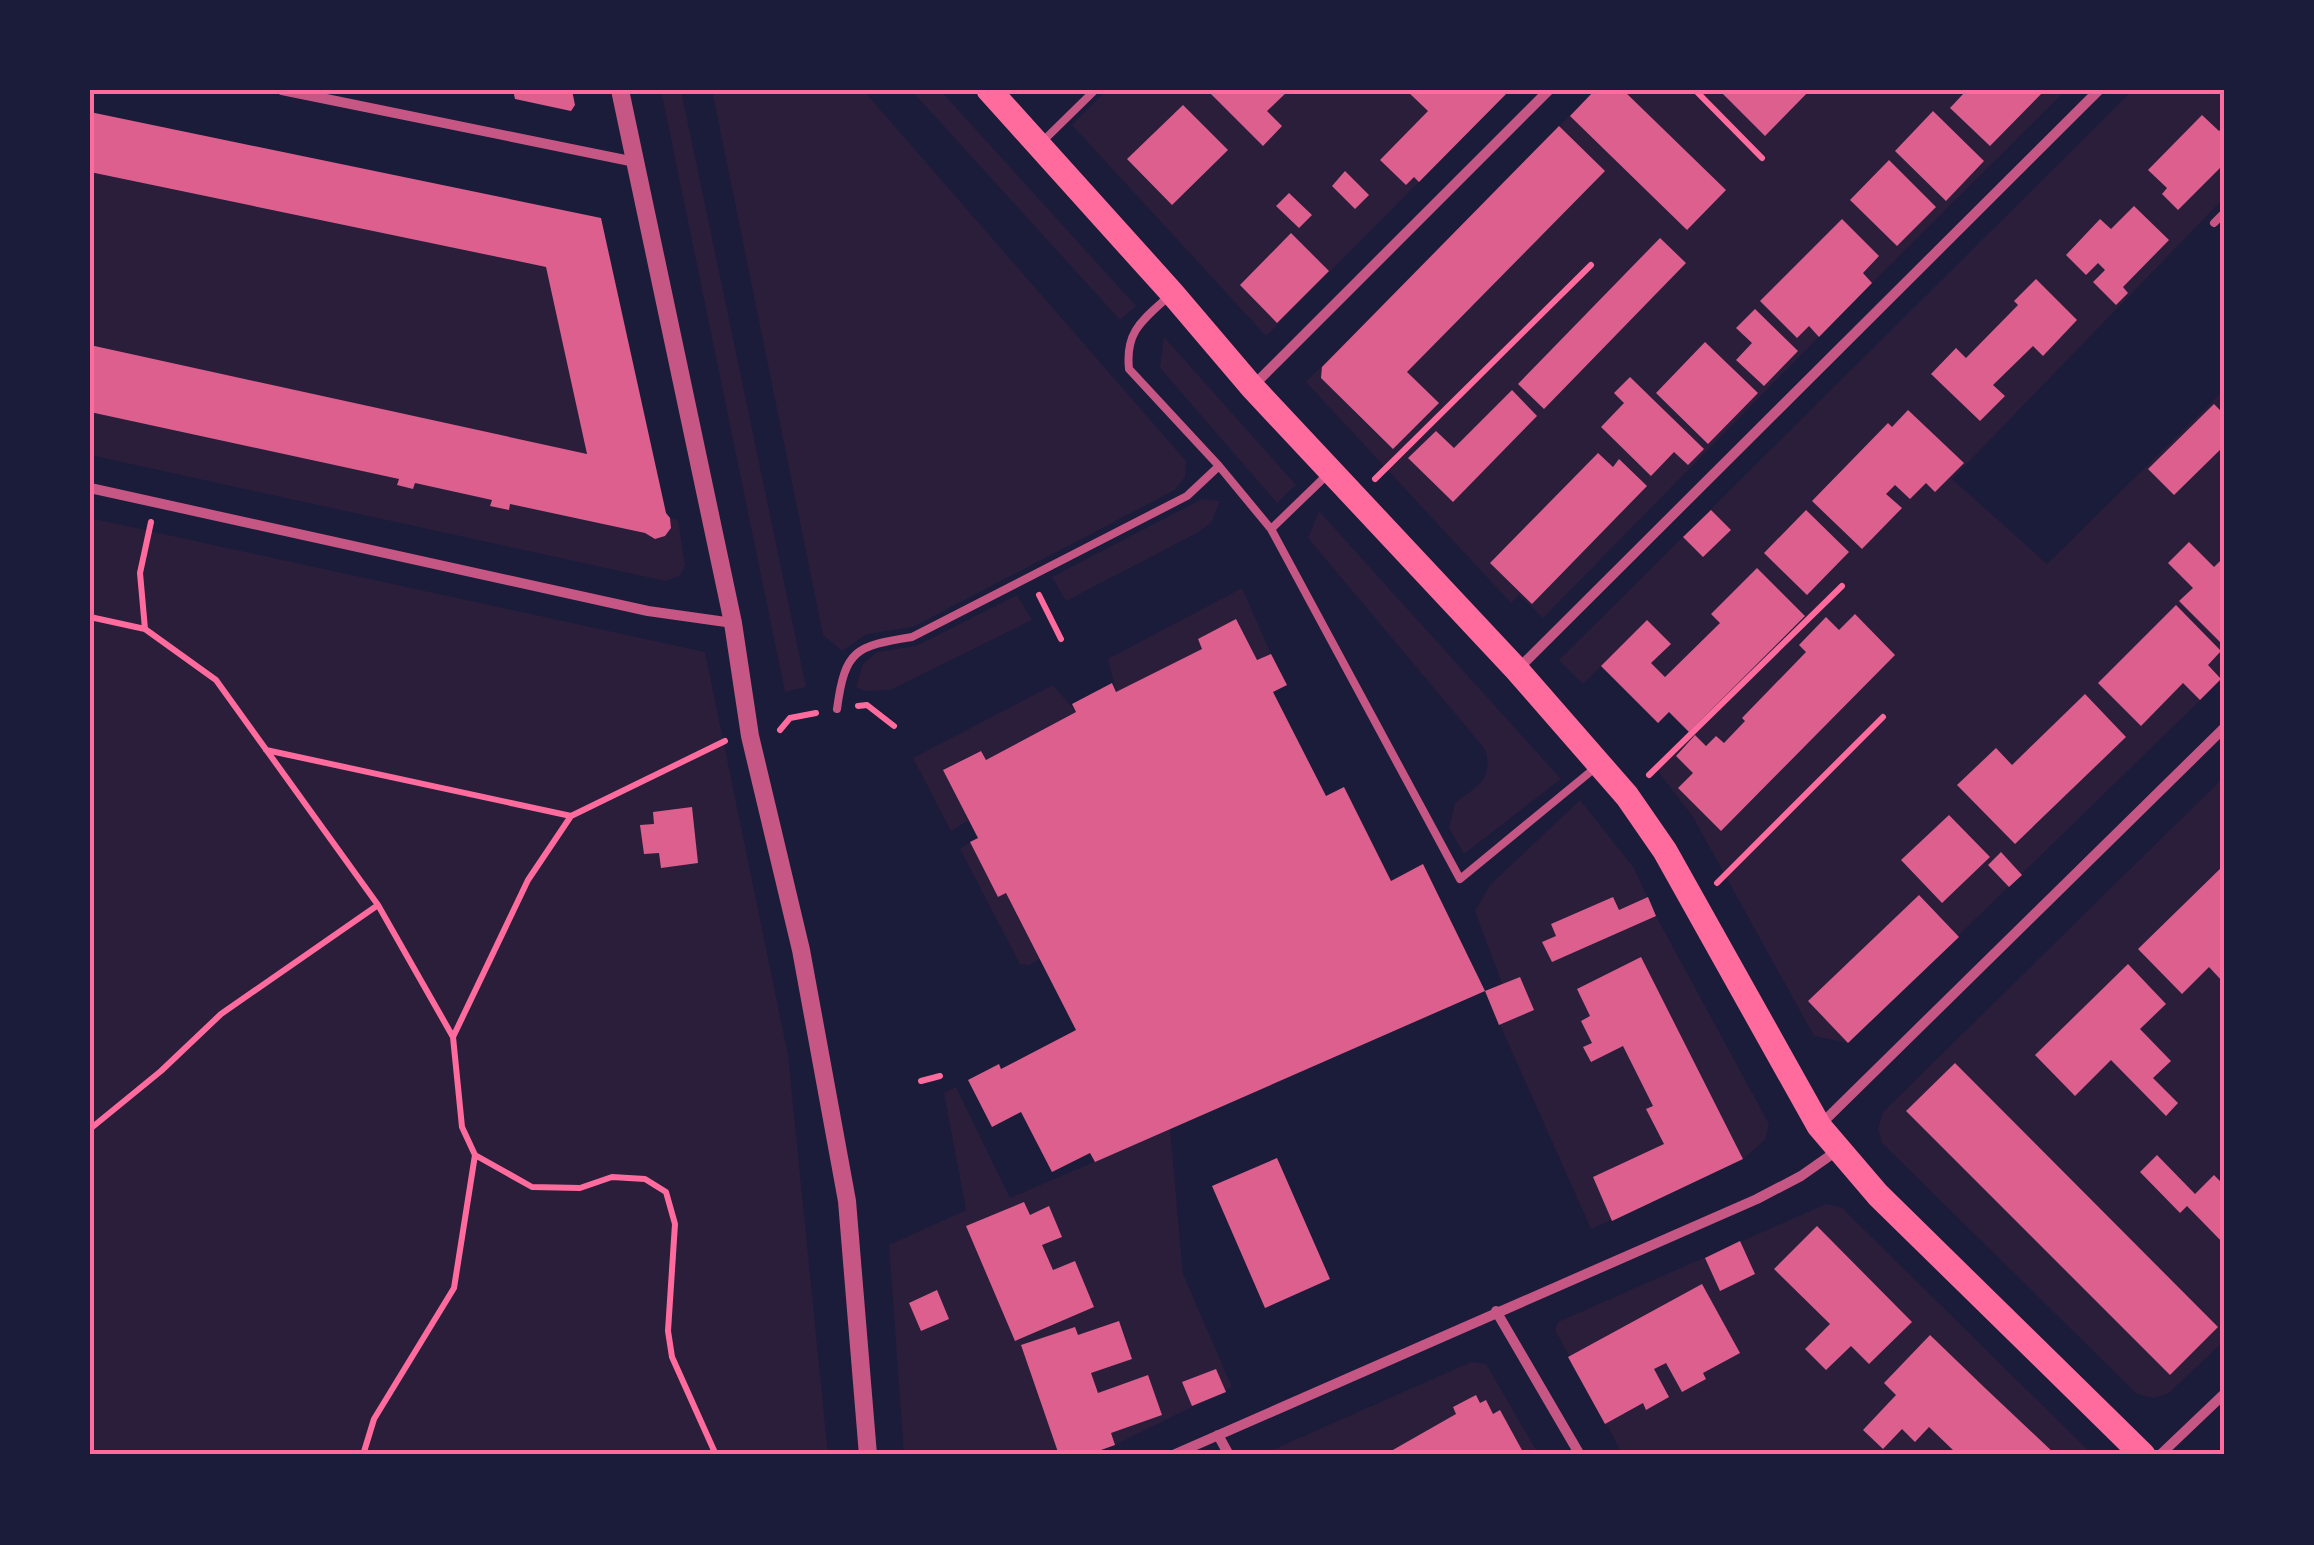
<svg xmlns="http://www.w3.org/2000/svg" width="2314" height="1545" font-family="Manrope,sans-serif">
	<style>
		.green { fill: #2a1e3b }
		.building { fill: #dd5f8e }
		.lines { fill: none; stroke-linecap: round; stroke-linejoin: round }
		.path { stroke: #ff6b9d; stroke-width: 6 }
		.service { stroke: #c65784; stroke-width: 8 }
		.minor { stroke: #c65784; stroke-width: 10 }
		.tertiary { stroke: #c65784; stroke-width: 18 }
		.primary { stroke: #ff6b9d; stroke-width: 25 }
		.neatline { fill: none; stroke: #ff6b9d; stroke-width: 4 }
	</style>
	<rect width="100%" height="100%" fill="#1b1b3a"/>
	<path class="green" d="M661,90H681L806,687L785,692Z
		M712,90H863L1186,461L1185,477L1175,490L913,627L867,634L842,651L823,635Z
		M911,90H940L1136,306L1120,320Z
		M1107,90H1510L1266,336L1072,125Z
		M1595,90H2066L1846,309L1543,618L1519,595L1511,603L1306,382Z
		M2133,90H2224V198L1952,479L2047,564L2224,390V677L1848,1043L1814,1036L1693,817L1654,766L1805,615L1757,568L1712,614L1720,623L1665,677L1651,663L1670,643L1647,620L1583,684L1559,660Z
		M90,172L546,267L587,454L90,345Z
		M1164,337L1296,485L1277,503L1160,368Z
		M90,412L399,479L397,485L413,489L415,483L492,500L491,505L508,510L510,504L645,533L655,539L665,536L671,529L670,518L678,520L685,565L680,576L665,581L90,455Z
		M1202,499L1220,501L1211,523L1197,533L1066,601L1052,577Z
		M1319,511L1561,779L1464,854L1449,828L1455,803C1477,786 1494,780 1485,749L1308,538Z
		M90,518L705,652L788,1055L828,1455H90Z
		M1242,588L1271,654L1257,660L1198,639L1202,649L1116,692L1108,659Z
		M1017,595L1032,620L890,690L865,691L856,687L863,664L877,652L916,646Z
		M1053,685L1076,712L986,760L980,751L944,769L969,820L951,831L913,758Z
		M2224,777V1341L2169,1393L2154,1398L2137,1394L1882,1143L1878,1129L1883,1112Z
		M1580,800L1634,868L1656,916L1769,1124L1765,1140L1743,1159L1591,1229L1485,991L1502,983L1475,911L1490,885Z
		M970,842L998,897L1006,893L1040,959L1029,965L1020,964L960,849Z
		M956,1087L1010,1198L1170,1129L1183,1274L1232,1387L1115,1445L1087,1455H904L889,1245L966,1210L944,1093Z
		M1826,1204L1841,1207L2093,1455H1623L1555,1330L1558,1322Z
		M1471,1362L1486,1364L1539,1455H1270V1451Z"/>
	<path class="building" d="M513,90H572L575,105L571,111L515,99Z
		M1207,90H1289L1267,111L1282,126L1263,146Z
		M1406,90H1510L1419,182L1414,177L1406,185L1380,160L1428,111Z
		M1595,90H1623L1726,190L1687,230L1570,116Z
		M1728,90H1810L1765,136L1723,94Z
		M1961,90H2045L1990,146L1950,108L1964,93Z
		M1183,105L1228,150L1172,205L1127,159Z
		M1933,111L1984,161L1946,201L1895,151Z
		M90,112L601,218L666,513L670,518L671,528L665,536L655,539L645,533L510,504L509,510L490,506L492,500L415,483L413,489L397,485L399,479L90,412V345L587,454L546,267L90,172Z
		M2202,115L2219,131L2224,126V164L2178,210L2162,194L2167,188L2148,170Z
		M1559,126L1605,171L1407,372L1439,403L1393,449L1321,378L1322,367Z
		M1889,160L1936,207L1897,246L1850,200Z
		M1345,171L1369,195L1355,209L1332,186Z
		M1289,193L1312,215L1299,228L1276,206Z
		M2134,206L2169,240L2123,287L2128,293L2116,305L2093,282L2105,270L2098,263L2086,275L2066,255L2100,219L2111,229Z
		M1842,219L1879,256L1863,273L1872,283L1819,337L1809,326L1797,338L1760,301Z
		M1291,233L1329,271L1277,323L1240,285Z
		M1660,238L1686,263L1544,409L1518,384Z
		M2036,279L2077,320L2043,356L2033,346L1993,385L2005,396L1980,421L1931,374L1956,348L1966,358L2018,305L2014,301Z
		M1755,309L1798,351L1764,386L1736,360L1752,343L1736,328Z
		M1705,342L1758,393L1708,444L1656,393Z
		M1630,377L1704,449L1688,465L1674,452L1651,476L1601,427L1624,403L1614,393Z
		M1512,390L1537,416L1453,502L1408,458L1436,431L1454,448Z
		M2214,404L2224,414V446L2174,495L2148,469Z
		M1908,410L1964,463L1935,492L1926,483L1910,499L1895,485L1886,494L1902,508L1862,549L1812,501L1888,423L1892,427Z
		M1598,453L1613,467L1619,459L1647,486L1532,604L1490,563Z
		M1711,510L1731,530L1703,557L1683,537Z
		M1806,510L1849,552L1807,595L1764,553Z
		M2189,542L2214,567L2224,557V646L2179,601L2193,588L2168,563Z
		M1757,568L1805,616L1689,732L1669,712L1658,723L1601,666L1647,620L1671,644L1651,663L1665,677L1720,623L1711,614Z
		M2176,605L2221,651L2208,665L2221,679L2200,700L2183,683L2141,726L2098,683Z
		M1855,614L1895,655L1721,831L1678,788L1693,773L1676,756L1695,735L1706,746L1716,736L1724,743L1745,721L1742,718L1806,652L1799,645L1826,617L1839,630Z
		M1236,619L1257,660L1271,654L1287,685L1273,692L1326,796L1344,787L1391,881L1423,864L1485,991L1095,1162L1090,1153L1052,1172L1021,1112L992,1127L968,1080L999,1064L1001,1069L1076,1030L1006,893L998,897L970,842L978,838L943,770L981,751L986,760L1076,712L1072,704L1112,683L1116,692L1202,649L1198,639Z
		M2085,694L2126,737L2015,844L1957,785L1996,748L2012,765Z
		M692,807L698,863L661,868L659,853L644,854L640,825L654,824L653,812Z
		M1949,815L1990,857L1942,903L1901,860Z
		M2001,852L2022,875L2009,887L1988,865Z
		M2224,865V983L2209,967L2182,994L2138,949Z
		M1919,895L1959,937L1848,1043L1808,1001Z
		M1613,897L1619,910L1648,897L1656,916L1552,962L1542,942L1556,936L1551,924Z
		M1641,957L1743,1159L1612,1221L1593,1177L1664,1144L1646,1109L1653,1106L1623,1046L1591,1062L1583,1047L1592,1043L1581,1021L1590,1016L1577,989Z
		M2128,964L2166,1004L2140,1029L2171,1061L2153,1078L2178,1103L2166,1116L2111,1060L2075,1096L2035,1055Z
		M1520,977L1534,1010L1499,1025L1485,991Z
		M1955,1063L2218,1327L2170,1375L1906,1111Z
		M2157,1155L2195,1194L2214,1175L2224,1185V1244L2187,1206L2180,1213L2140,1172Z
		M1277,1158L1330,1279L1265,1308L1212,1186Z
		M1024,1202L1030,1215L1049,1206L1062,1237L1042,1245L1053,1270L1075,1261L1094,1307L1015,1341L966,1226Z
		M1817,1226L1912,1322L1869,1364L1851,1346L1826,1370L1805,1349L1830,1324L1774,1269Z
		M1740,1241L1755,1274L1720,1291L1705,1258Z
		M1702,1284L1740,1353L1703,1373L1706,1379L1682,1392L1666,1363L1654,1369L1669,1397L1646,1410L1643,1403L1605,1424L1568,1357Z
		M937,1290L949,1319L921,1331L909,1303Z
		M1119,1321L1132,1359L1091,1373L1098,1393L1148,1375L1162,1415L1111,1433L1115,1445L1087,1455H1059L1021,1345L1075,1327L1078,1335Z
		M1930,1335L1985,1388L2056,1455H1950L1954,1451L1929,1427L1915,1442L1902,1429L1883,1449L1863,1430L1896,1395L1884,1383Z
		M1216,1369L1226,1392L1192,1406L1182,1382Z
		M1476,1395L1480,1403L1486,1400L1493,1414L1500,1410L1523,1452L1518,1455H1384L1456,1414L1453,1407Z"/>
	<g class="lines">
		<path class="path" d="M1695,90L1762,158
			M1375,479L1591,265
			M1039,595L1061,639
			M90,617L145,629L216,680L378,905L221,1014L161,1071L90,1129
			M145,629L140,573L151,522
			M858,706L867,705L894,726
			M780,730L790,718L816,713
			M266,750L571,816
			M1649,775L1842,586
			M1717,883L1883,717
			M378,905L453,1037L462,1127L475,1155L532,1187L580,1188L612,1177L645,1179L666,1192L675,1224L668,1331L672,1357L716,1455
			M453,1037L528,880L571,816L725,741
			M921,1081L940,1076
			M363,1455L374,1419L454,1288L475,1155"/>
		<path class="service" d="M1042,142L1095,90
			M2214,223L2224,213
			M1169,296C1143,320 1125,331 1129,369L1219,466L1271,529L1460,879L1595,768
			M1271,529L1328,474
			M837,709C845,649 856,646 912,637L1187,496L1219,466"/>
		<path class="minor" d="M282,90L635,162
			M1253,386L1549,90
			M90,488L648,611L733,623
			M1519,668L2099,90
			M1819,1126L2224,728
			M1496,1311L1580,1455
			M1218,1435L1229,1455
			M1173,1455L1757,1199L1801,1176L1838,1150
			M2160,1455L2224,1394"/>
		<path class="tertiary" d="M620,90L733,623L750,736L801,950L847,1201L868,1455"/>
		<path class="primary" d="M989,90L1172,293L1252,387L1517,670L1627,796L1665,851L1819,1126L1878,1195L2143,1455"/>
	</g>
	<rect width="2314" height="1545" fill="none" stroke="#1b1b3a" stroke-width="185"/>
	<rect x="92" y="92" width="2130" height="1360" class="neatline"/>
</svg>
